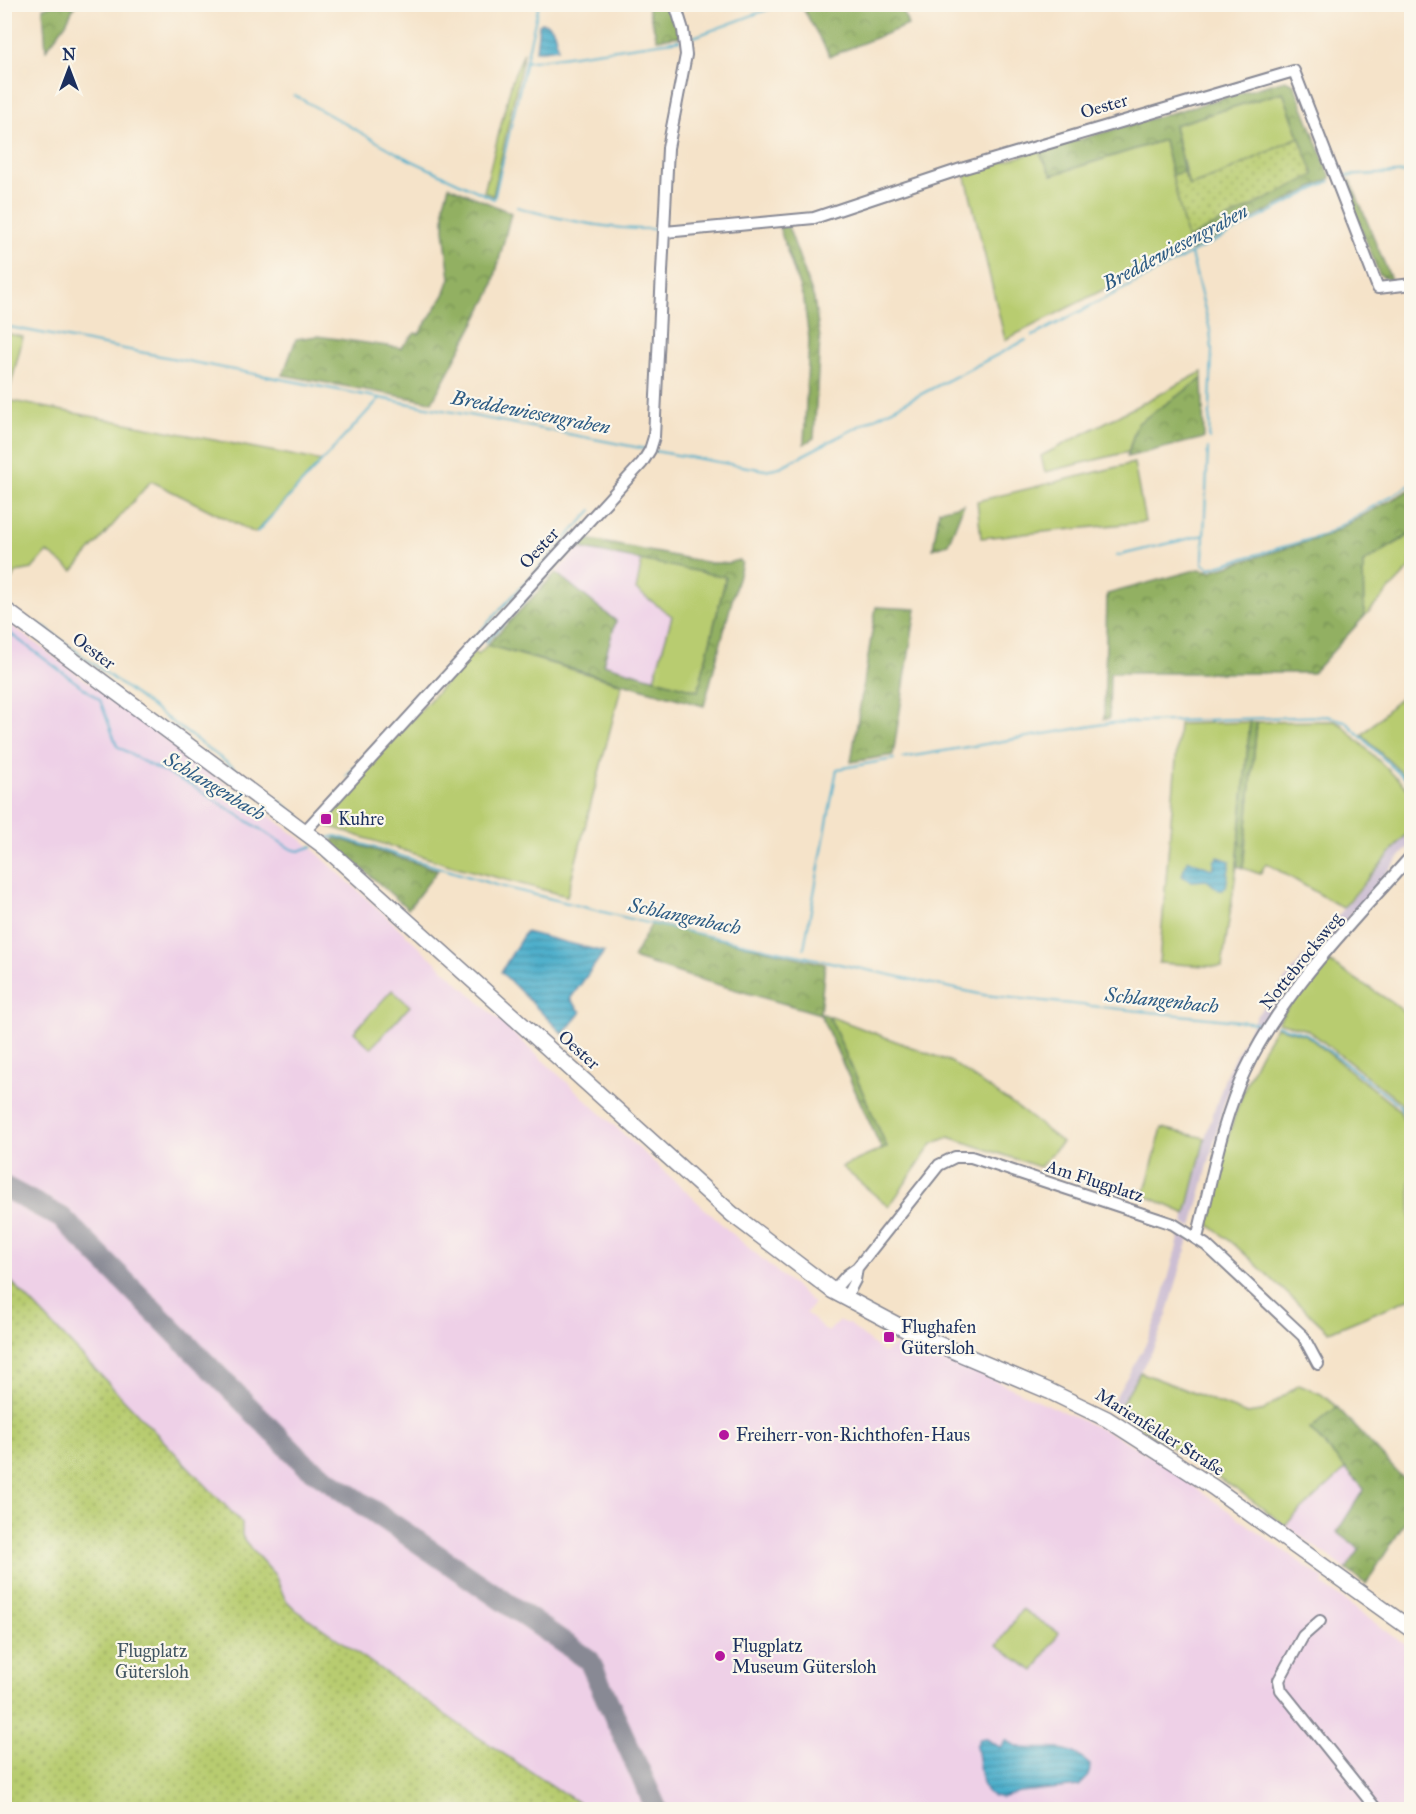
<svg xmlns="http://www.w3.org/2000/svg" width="1416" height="1814" font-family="'IM FELL Great Primer',serif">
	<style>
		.built { fill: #eed0e7 }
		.railway { fill: #ccbed3 }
		.grass { fill: #b8cc6f; stroke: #6a7e66; stroke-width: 1.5 }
		.forest { fill: url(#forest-crowns); stroke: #567060; stroke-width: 1.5 }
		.park { fill: url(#park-dots); stroke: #6a7e66; stroke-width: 1.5 }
		.water { fill: url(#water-rules); stroke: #346e94; stroke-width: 1.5 }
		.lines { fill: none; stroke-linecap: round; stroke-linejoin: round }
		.stream { stroke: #4caecb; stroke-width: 2 }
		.taxiway { stroke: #888994; stroke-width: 22 }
		.minor-casing { stroke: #888994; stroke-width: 14 }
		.primary-casing { stroke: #888994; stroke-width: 18 }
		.minor { stroke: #fff; stroke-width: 10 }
		.primary { stroke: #fff; stroke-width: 15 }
		.poi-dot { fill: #b5179e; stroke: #fbf7ec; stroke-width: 2 }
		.labels { text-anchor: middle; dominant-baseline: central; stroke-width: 4.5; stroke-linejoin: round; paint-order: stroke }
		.street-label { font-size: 18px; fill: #1b2f5e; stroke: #fbf7ec }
		.poi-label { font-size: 18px; fill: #1b2f5e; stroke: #fbf7ec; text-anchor: start }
		.park-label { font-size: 18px; fill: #425662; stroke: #fbf7ec }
		.water-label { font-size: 20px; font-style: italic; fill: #2c5b84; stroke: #fbf7ec }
	</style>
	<defs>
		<pattern id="forest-crowns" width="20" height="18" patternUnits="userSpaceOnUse" patternTransform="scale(1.5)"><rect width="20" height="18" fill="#92b062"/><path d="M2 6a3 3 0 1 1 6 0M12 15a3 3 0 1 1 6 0" fill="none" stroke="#769054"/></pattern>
		<pattern id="park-dots" width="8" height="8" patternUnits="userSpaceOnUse" patternTransform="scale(1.5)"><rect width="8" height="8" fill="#b8cc6f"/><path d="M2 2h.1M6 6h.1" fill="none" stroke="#95a65e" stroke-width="1.8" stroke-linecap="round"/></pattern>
		<pattern id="water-rules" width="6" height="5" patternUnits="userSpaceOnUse" patternTransform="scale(1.5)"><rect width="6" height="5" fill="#4caecb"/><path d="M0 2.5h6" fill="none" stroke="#3e8ea8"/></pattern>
	</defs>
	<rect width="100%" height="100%" fill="#fbf7ec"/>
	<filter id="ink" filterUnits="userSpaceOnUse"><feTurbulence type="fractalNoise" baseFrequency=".0167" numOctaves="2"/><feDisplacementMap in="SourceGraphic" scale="12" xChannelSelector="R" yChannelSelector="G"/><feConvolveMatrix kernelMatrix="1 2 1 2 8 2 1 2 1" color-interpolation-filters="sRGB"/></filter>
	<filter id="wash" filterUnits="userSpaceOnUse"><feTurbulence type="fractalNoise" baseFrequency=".008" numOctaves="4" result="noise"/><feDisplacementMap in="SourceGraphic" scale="24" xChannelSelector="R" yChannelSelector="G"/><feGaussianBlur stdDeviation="1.35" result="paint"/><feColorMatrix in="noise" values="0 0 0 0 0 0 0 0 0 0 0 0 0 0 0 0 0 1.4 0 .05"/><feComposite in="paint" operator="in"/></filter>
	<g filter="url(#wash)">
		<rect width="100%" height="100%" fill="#f5e3c9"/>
		<path class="built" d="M579,548L642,560L636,590L672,616L654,679L603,664L615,620L556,573Z
			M4,620L306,843L728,1230L814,1303L806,1313L828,1332L839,1321L849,1324L883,1353L894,1346L902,1345L910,1346L931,1355L933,1352L1118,1437L1156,1459L1325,1580L1323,1585L1411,1649V1809H5Z
			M1346,1469L1364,1489L1337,1532L1360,1549L1346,1569L1285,1525Z"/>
		<path class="railway" d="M1411,829V844L1318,953L1311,948Z
			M1304,956L1310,960L1283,993L1260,1027L1234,1075L1224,1104L1192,1227L1183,1224L1205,1138L1227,1072L1257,1015Z
			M1180,1235L1189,1239L1167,1315L1153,1349L1117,1412L1109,1408L1145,1346L1159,1312Z"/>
		<path class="grass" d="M524,52L493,196L484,192L512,81Z
			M1283,92L1299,137L1222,174L1189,186L1174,125Z
			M1164,140L1189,246L1005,340L965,173L1039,151L1052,175Z
			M5,333L23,337L7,400L322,461L255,533L151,481L73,571L47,552L32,569L17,572L5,588Z
			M1202,372V379L1137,424L1128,452L1045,472L1041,456Z
			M1134,463L1145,522L981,538L977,501Z
			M1411,534V567L1364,617L1363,563Z
			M642,560L726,577L698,691L654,679L672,616L636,590Z
			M487,645L622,684L567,896L446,864L321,824L336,809L333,805L474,652L478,655Z
			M1411,687V782L1362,735Z
			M1335,721L1342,725L1412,793L1411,829L1343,908L1266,863L1260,874L1243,868L1257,722Z
			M1250,722L1237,866L1222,967L1159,963L1179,724Z
			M1326,960L1393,1003L1411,1018V1119L1408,1118L1401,1103L1308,1030L1278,1022L1298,992Z
			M392,990L410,1006L371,1048L354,1032Z
			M829,1016L951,1062L1018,1108L1062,1142L1040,1167L949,1137L932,1144L889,1207L842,1167L887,1147Z
			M1276,1027L1306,1035L1399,1110L1410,1134L1411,1298L1329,1332L1235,1245L1207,1223C1223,1155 1237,1086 1276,1027Z
			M1162,1128L1205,1138L1186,1214L1144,1195Z
			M1140,1372L1247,1414L1261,1412L1299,1385L1321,1394L1337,1407L1310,1429L1346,1469L1285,1525L1242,1493L1117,1412Z
			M1022,1609L1059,1633L1034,1671L997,1646Z"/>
		<path class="forest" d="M52,5H75L66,23L46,50L43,8Z
			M647,5H672L681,36L657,39Z
			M801,5H901L908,25L830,56Z
			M1285,80L1294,84L1331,178L1190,251L1187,239L1313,175L1283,92L1174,125L1184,172L1172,175L1164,140L1052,175L1039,151Z
			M1342,180H1350L1392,282L1379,274Z
			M449,186L511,213L491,292L432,402L283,375L296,339L317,336L401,348L415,333L419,334L444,295L450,278L444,230V203Z
			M788,226L814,299L820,338L814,438L804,444L809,339L804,301L779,227Z
			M1202,379L1204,438L1127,457L1137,424Z
			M1411,489V534L1363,563L1364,617L1313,673H1110L1109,719H1104L1107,594L1199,569L1211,571L1326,536Z
			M964,504L948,544L933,549L939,510Z
			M586,539L711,563H728L738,560L742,563L704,706L487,645L556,573L616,621L603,664L698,691L726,577L579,548Z
			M876,607L916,609L893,755L851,762Z
			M1250,722H1257L1243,868L1237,866Z
			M336,838L438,870L408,909L332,842Z
			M652,923L825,964L820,1013L829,1016L887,1147L882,1150L820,1014L688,976L633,958Z
			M1337,1407L1411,1487V1513L1366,1584L1346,1569L1360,1549L1337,1532L1364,1489L1310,1429Z"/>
		<path class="park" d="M1299,137L1314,175L1187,239L1172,175L1184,172L1189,186L1222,174Z
			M5,1275L242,1523V1535L245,1542L275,1575L285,1599L295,1609L467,1730L588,1809H5Z"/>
		<path class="water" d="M542,23C555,23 555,37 558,48L536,51L539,25Z
			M1218,857L1230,861L1226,887L1222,890H1219C1201,876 1213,881 1191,881L1182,876L1185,865L1189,860L1211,869L1214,867V861Z
			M525,932L604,952L570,999L581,1012L563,1034L501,972Z
			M985,1738L1001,1748L1006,1740C1011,1743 1017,1747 1023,1748C1054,1751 1064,1741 1090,1765L1089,1776L1079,1786L1019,1792L1001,1798L994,1796L988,1793L982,1784L976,1746L980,1739Z"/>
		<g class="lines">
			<path class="stream" d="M691,38L783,4
				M525,62L680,40
				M294,95L406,158L494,199L539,4
				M1343,176L1412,172
				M517,207C561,220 611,230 656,229
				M1191,254L1210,330L1212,350L1209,439
				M4,326L646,449
				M1033,336L1330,181
				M1208,448L1203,558V564L1210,568L1324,535L1412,484
				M654,451L765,470L780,467L1026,340
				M257,532L379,399
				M1116,556L1204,535
				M563,557L577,542
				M38,623L302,818
				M4,629L100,700L117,746L146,763L193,786L291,849L299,851L313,846
				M486,642L557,565
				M902,758L1110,723L1326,716L1345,721L1412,786
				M346,777L592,510
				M326,839L336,836L496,885L639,921L984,995L1267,1024
				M804,948L837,769L894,759
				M1276,1025L1307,1034L1399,1105L1412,1128"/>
			<path class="taxiway" d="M4,1187L62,1218L305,1464L589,1660L657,1810"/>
		</g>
	</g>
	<g filter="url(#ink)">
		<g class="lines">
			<g class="minor-casing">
				<path id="minor" d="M665,232L814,218L961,169L1294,71L1378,288L1412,284
					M305,831L642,463L650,450L654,437L668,148L686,55L683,30L675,4
					M1197,1238C1211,1184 1221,1121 1245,1071C1284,989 1352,923 1412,855
					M833,1291L847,1275L857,1268L939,1165L955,1157H971L1173,1224L1206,1245L1303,1336L1318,1364
					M845,1299L855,1280L857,1268
					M1320,1621L1303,1636L1279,1680L1281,1690L1377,1810"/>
			</g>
			<g class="primary-casing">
				<path id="primary" d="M4,609L325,847L732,1214L833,1291L914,1334L1049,1391L1107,1419L1213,1487L1412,1630"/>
			</g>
			<use href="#minor" class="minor"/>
			<use href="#primary" class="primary"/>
		</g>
	</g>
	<g class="poi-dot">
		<rect x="320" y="813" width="12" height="12" rx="3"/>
		<rect x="883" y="1331" width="12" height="12" rx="3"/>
		<circle cx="724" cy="1435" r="6"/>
		<circle cx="720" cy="1656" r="6"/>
	</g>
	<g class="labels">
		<g class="street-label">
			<text transform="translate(1104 106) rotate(-16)">Oester</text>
			<text transform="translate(539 548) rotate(-47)">Oester</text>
			<text transform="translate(94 651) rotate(37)">Oester</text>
			<text transform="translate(1301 961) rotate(-51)">Nottebrocksweg</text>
			<text transform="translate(579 1050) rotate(42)">Oester</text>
			<text transform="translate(1095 1181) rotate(18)">Am Flugplatz</text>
			<text transform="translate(1160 1432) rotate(32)">Marienfelder Straße</text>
		</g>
		<g class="poi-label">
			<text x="338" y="819">Kuhre</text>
			<text x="901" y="1327">Flughafen<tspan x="901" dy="21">Gütersloh</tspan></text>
			<text x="736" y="1435">Freiherr-von-Richthofen-Haus</text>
			<text x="732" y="1646">Flugplatz<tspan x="732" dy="21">Museum Gütersloh</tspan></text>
		</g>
		<g class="park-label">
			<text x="152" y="1651">Flugplatz<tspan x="152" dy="21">Gütersloh</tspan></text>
		</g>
		<g class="water-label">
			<text transform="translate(1175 247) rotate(-28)">Breddewiesengraben</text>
			<text transform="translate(531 412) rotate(11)">Breddewiesengraben</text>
			<text transform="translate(215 786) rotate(31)">Schlangenbach</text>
			<text transform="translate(685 916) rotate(12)">Schlangenbach</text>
			<text transform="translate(1162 1000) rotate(6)">Schlangenbach</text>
		</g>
	</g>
	<rect width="1416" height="1814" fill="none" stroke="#fbf7ec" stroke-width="24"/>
	<g transform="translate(69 69)" stroke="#fbf7ec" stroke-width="4.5" paint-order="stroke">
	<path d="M0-4.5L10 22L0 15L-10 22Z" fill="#1b2f5e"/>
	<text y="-9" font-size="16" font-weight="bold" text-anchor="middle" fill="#1b2f5e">N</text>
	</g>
</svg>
